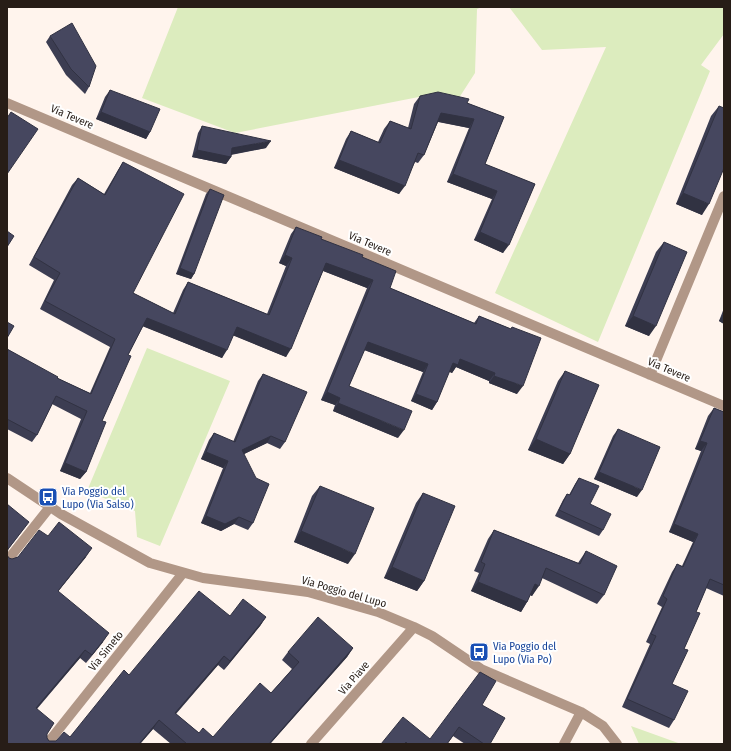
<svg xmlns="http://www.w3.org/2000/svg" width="731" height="751" font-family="'Fira Sans Condensed',sans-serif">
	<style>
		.green { fill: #dcecbe }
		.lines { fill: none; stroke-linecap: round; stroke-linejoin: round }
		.minor { stroke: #b19787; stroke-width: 10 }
		.wall { fill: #3c3d52 }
		.shaded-wall { fill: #313242 }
		.building { fill: #46475f; stroke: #313242 }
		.labels { text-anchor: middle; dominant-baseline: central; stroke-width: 4; stroke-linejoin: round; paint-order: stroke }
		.street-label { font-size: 11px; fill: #271d17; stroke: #fff }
		.transit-label { font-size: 11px; fill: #164399; stroke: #fff; text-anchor: start }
	</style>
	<rect width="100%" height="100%" fill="#fff4ed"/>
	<path class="green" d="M178,7H482L477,9L475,73L457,101L429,95L235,133L142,98Z
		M509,7H724V34L701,65L710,71L598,342L495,293L606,47L542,50Z
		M147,348L230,381L160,546L137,537L135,511L87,491Z
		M631,726L681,744H639Z"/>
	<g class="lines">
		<path class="minor" d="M7,103L724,406
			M650,375L724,196
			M7,478L61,514L150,563L203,578L308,592L378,612L414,627L432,636L481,669L581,712L603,726L617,744
			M7,561L50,507
			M47,744L183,573
			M311,744L414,627
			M564,744L581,712"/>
	</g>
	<path class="wall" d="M50,36L89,87L85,94L66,75L46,42Z
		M110,90L150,132L146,139L96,119L105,97Z
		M420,96L467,103L504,117L485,164L535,184L503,253L474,240L492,199L447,182L469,128L438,122L424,155L418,163L415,162L399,194L334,168L346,139L351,131L378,142L384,129L390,121L408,128L414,104Z
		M719,106L702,215L676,204L711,116Z
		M202,126L266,148L231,155V157L226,164L192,157L198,133Z
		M123,162L133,293L173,313L183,290L188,282L267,314L286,266L279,263L291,234L296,227L321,239L362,257L390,288L474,323L479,316L511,329L512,327L517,394L489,383V381L456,367L452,373L449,371L437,402L432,410L411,401L423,372L364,350L349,386L398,438L333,411L335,405L321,400L367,288L323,271L286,357L233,335L222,358L143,326L128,355L102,421L86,472L80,479L60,471L81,419L52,404L37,435L32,442L7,429V349L57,378L90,393L110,347L40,309L54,280L29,265L72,185L78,178L104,194L118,170Z
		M210,189L194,274L191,279L176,274L206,194Z
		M664,242L649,336L625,326L656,252Z
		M724,308V324L719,321Z
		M565,371L570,454L563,464L528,450L558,381Z
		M263,374L285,442L280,449L267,443L244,454L253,523L248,530L234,524L221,531L201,523L223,468L201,459L209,440L214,433L233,442L258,381Z
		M714,408L724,412V596L706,588L696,612L684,649L672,684L674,720L669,728L622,707L650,644L646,642L662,607L657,604L672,572L677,564L682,566L693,542L669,532L701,451L695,449L708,416Z
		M618,429L637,497L594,479L613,436Z
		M579,478L590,504L603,530L599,536L555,516L563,500L567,494L569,495L575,484Z
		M320,486L348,564L294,542L312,496Z
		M423,493L424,581L417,591L384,578L416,503Z
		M494,530L578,563L586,551L604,595L597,604L542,578L532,596L530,595L527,602L521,612L471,591L479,573L474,571L488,539Z
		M48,536L86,557L58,591L103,642L86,663L80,658L37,709L47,734V738L49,741H56L70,737L129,675L230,616L266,617L260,626L224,670L218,665L176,714L199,733L213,737L271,693L292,669L282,660L288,652L353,648L347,657L270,744H171L153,729L140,744H7L9,558L12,559L18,557Z
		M482,705L490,744H465L453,736L447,744H381L430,739Z"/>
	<path class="shaded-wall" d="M101,112L150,132L146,139L96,119Z
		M441,113L474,119L469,128L435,121Z
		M271,141L266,148L228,155L232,148Z
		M197,150L231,157L226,164L192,157Z
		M339,160L405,186L399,194L334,168Z
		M453,174L497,191L492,199L447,182Z
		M683,193L709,204L702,215L676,204Z
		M480,232L509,245L503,253L474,240Z
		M285,255L292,258L286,266L279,263Z
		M326,263L373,280L367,288L321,270Z
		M180,268L194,274L191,279L176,274Z
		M723,314L724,315V324L719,321Z
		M633,316L656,326L649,336L625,326Z
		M147,318L227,350L222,358L142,326Z
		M237,327L291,349L286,357L232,335Z
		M368,342L428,364L423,372L362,349Z
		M460,359L495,373L489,381L456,367L452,373L447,371L453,363Z
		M494,376L523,386L517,394L489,383Z
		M327,392L340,398L335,405L321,400Z
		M416,394L437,402L432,410L411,401Z
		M338,403L404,430L398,438L333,411Z
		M271,436L267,443L238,457L242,450Z
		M536,439L570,454L563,464L528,450Z
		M700,441L707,443L701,451L695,449Z
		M206,452L228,461L223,468L201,459Z
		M65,463L86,472L80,479L60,471Z
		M599,472L642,490L637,497L594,479Z
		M206,516L239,517L234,524L221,531L201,523Z
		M29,522L23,530L7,551V550Z
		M674,524L698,534L693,542L669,532Z
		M301,531L355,554L348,564L294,542Z
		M92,548L86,557L52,599L58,591Z
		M392,567L424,581L417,591L384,578Z
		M478,582L527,602L521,612L471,591Z
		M535,584L539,586L532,596L528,594Z
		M266,617L260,626L224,670L230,661Z
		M109,633L103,642L86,663L92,655Z
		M353,648L347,657L270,744H269Z
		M85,650L80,658L30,716L36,708Z
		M224,656L218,665L169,721L175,713Z
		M159,720L153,729L140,744H139Z"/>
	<path class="building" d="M72,23L96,66L89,87L71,69L50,36Z
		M110,90L160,109L150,132L101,112Z
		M438,92L469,99L467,103L504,117L485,164L535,184L509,245L480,232L497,191L453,174L474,119L441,113L424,155L418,153L405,186L339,160L351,131L380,143L390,121L411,129L420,96Z
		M719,106L724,108V168L709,204L683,193Z
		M11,112L38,129L7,174V118Z
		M202,126L271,141L232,148L231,157L197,150Z
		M123,162L184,194L133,293L175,314L188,282L269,315L292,258L285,255L296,227L322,237L321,239L363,255L362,257L396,271L390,288L476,324L479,316L511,329L512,327L541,338L523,386L494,376L495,373L460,359L458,365L453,363L437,402L416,394L428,364L368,342L349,386L412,411L404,430L338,403L340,398L327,392L373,280L326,263L291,349L237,327L227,350L147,318L128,355L131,356L102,421L106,422L86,472L65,463L87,411L56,396L37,435L7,419V349L58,377L57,378L91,394L115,339L45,301L60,273L34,257L78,178L105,195Z
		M210,189L224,195L194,274L180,268Z
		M7,231L14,236L7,247Z
		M664,242L687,252L656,326L633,316Z
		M7,322L14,326L7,338Z
		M565,371L599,385L570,454L536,439Z
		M263,374L307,392L285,442L271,436L242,450L256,478L269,484L253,523L239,517L225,524L206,516L228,461L206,452L214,433L235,442Z
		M714,408L724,412V585L710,579L696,612L700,613L684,649L688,650L672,684L688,691L674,720L627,699L656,636L651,634L667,599L663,596L677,564L683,567L698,534L674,524L707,443L700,441Z
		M618,429L660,447L642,490L599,472Z
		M579,478L599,486L590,504L611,514L603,530L559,510L567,494L570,495Z
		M320,486L374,508L355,554L301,531Z
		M423,493L455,506L424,581L392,567Z
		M7,504L29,522L8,549L7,553Z
		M59,522L92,548L58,591L109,633L92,655L85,650L36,708L54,723L47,734V738L49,741H56L64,732L70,737L124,670L129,675L199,591L230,616L243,599L266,617L230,661L224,656L175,713L199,733L203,728L213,737L260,683L271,693L299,662L288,652L318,617L353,648L269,744H187L159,720L139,744H7V555L9,558L12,559L18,557L39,530L48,536Z
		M494,530L580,564L586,551L617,566L604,595L546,568L539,586L535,584L527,602L478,582L485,564L481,562Z
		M480,672L496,681L482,705L505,718L490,744H484L459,727L447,744H408L406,742L404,744H381L403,717L430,739Z"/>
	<defs>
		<g id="bus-square" transform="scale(1)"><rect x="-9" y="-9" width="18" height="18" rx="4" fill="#1a4fb4" stroke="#fff"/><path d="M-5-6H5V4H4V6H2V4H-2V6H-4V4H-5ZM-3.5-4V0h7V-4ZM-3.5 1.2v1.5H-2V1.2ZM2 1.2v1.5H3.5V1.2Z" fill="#fff"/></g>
	</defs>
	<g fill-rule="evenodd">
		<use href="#bus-square" x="48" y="497"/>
		<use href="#bus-square" x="479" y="652"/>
	</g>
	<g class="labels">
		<g class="street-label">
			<text transform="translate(72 117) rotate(23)">Via Tevere</text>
			<text transform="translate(370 244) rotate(23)">Via Tevere</text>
			<text transform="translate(669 370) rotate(23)">Via Tevere</text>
			<text transform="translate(344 592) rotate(16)">Via Poggio del Lupo</text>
			<text transform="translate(106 651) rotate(-51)">Via Simeto</text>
			<text transform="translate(354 678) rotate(-49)">Via Piave</text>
		</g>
		<g class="transit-label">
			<text x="62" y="491">Via Poggio del<tspan x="62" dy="13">Lupo (Via Salso)</tspan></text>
			<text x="493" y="646">Via Poggio del<tspan x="493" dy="13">Lupo (Via Po)</tspan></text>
		</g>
	</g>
	<rect width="731" height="751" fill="none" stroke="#271d17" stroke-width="16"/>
</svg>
